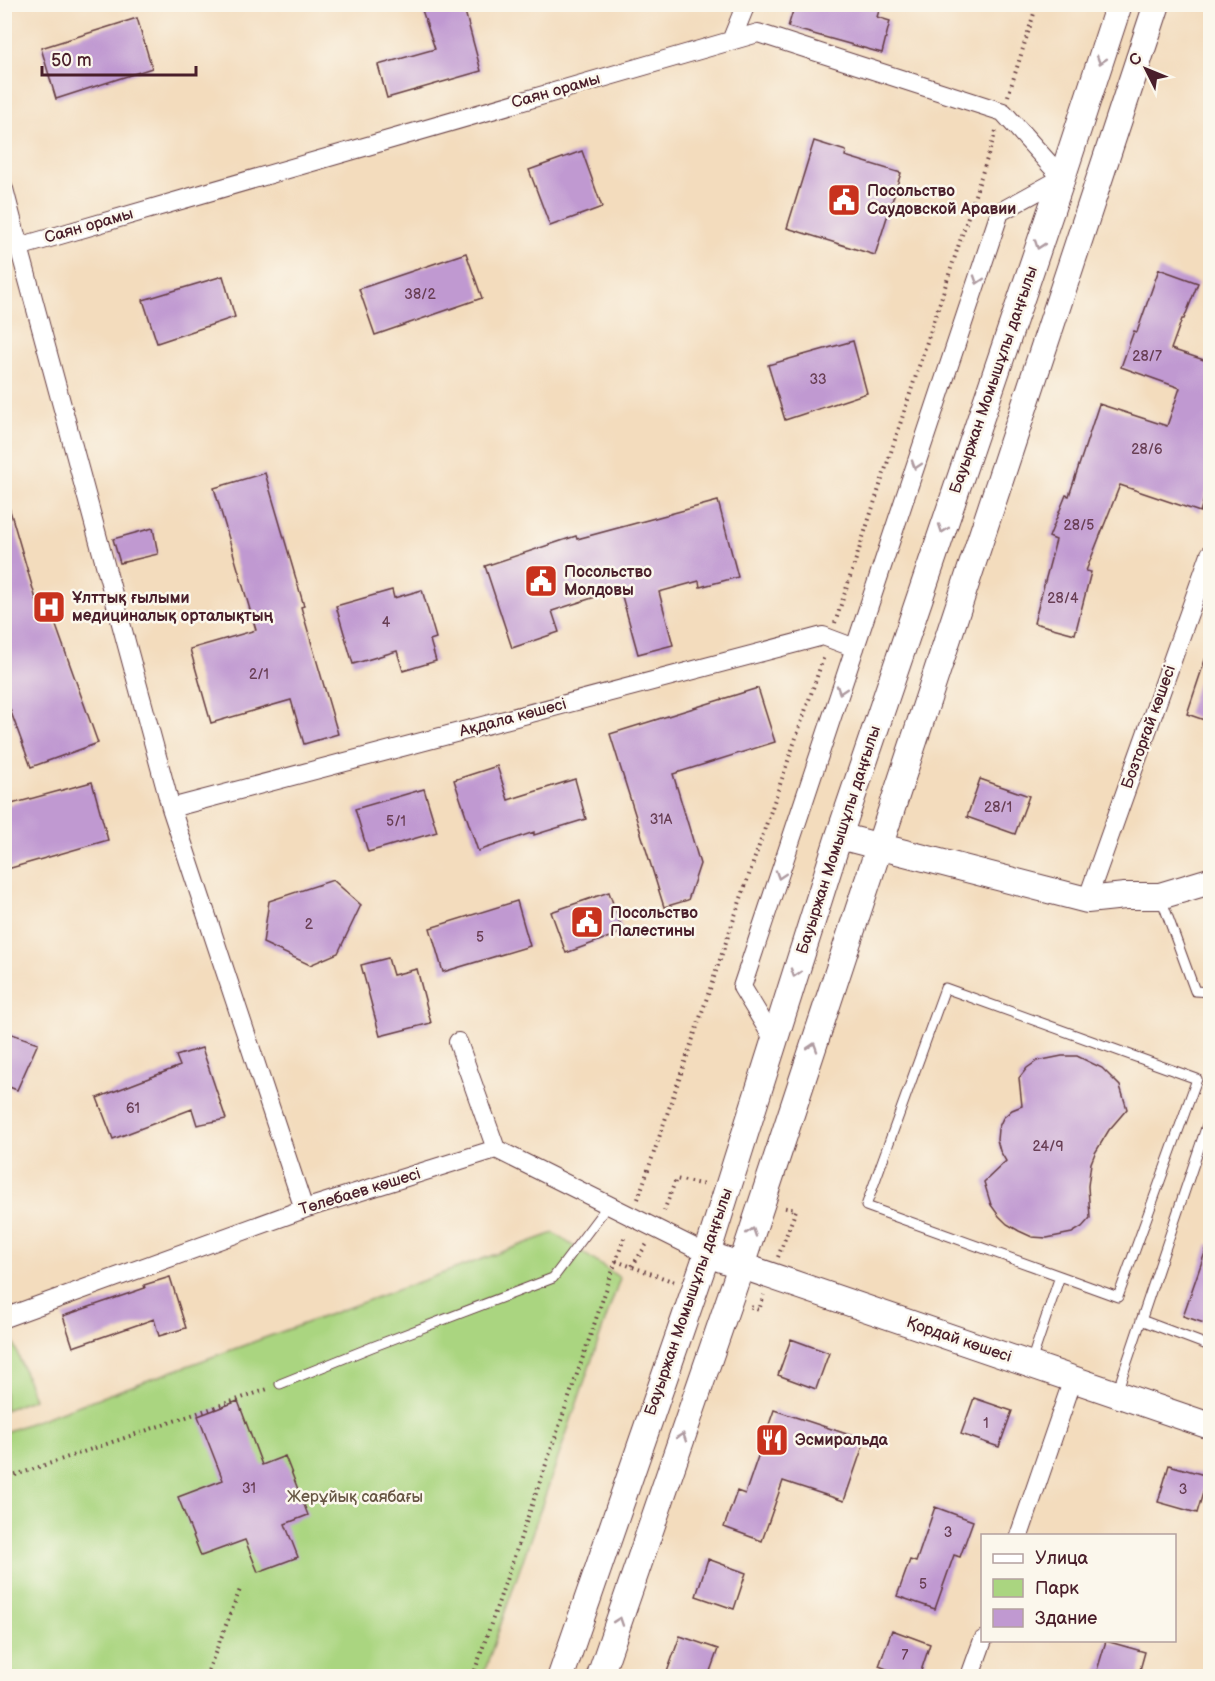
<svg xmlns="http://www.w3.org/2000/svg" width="1215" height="1681" font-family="'Balsamiq Sans',sans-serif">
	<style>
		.green { fill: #aad580; stroke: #7a7a56; stroke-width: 1.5 }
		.building { fill: #c099d1 }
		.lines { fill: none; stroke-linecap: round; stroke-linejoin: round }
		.lane-casing { stroke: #633b41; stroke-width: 11 }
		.street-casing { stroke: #633b41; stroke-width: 20 }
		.secondary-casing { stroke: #633b41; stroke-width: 28 }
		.path { stroke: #633b41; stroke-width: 4; stroke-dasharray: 1.5 4.5; stroke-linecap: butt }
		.lane { stroke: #fff; stroke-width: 9 }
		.street { stroke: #fff; stroke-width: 18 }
		.secondary { stroke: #fff; stroke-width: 26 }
		.oneway { stroke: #ae9aa0 }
		.labels { text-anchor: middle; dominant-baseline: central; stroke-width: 5; stroke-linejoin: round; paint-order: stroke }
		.number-label { font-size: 14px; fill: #683e54 }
		.street-label { font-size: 16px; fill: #4a1f2b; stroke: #fbf7ec }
		.poi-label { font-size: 16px; font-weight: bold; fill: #4a1f2b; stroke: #fbf7ec; text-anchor: start }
		.park-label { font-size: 16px; fill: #675644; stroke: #fbf7ec }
	</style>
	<rect width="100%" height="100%" fill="#fbf7ec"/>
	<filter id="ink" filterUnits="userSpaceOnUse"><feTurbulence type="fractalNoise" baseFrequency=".0167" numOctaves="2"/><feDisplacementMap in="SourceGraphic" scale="12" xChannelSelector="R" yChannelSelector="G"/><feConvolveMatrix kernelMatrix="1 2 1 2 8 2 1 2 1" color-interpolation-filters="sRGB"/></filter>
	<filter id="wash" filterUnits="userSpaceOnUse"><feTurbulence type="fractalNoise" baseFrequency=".008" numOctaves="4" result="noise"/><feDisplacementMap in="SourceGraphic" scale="24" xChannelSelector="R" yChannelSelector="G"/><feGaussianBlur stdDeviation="1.35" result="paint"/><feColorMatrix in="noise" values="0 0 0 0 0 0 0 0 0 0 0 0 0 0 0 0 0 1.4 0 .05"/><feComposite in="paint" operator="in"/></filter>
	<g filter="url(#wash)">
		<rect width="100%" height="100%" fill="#f3dcbd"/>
		<path class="green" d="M554,1233L620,1278L483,1676H5V1432Z
			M8,1327L34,1399L5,1410L4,1328Z"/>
		<g id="blocks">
			<path class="building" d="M420,4H463L481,71L387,98L378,65L435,49Z
				M795,4H881L877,17L890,21L882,53L788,27Z
				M137,18L152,68L56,99L41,48Z
				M814,141L846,151L845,156L901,173L875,255L787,228Z
				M582,151L602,207L550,226L529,170Z
				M466,253L482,298L375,335L359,289Z
				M1159,269L1198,283L1184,319H1182L1171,349L1210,362V480L1200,512L1120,485L1086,571L1091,572L1075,634L1034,623L1056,540L1049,537L1066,495L1069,496L1099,404L1167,426L1180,388L1121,367L1134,331L1137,332Z
				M223,276L235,317L157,343L143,300Z
				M853,341L867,393L785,420L768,365Z
				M265,473L304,606L301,607L338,734L304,744L291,700L211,723L190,649L256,630L214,488Z
				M718,501L738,577L700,587L699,581L659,592L673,645L638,654L620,589L552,611L559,632L512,648L485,566L576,536L577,539Z
				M9,507L40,613L50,609L98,743L31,767L4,693V508Z
				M153,528L158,554L120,563L113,539Z
				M392,590L394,598L422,590L436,638L430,640L436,661L403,671L397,651L353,664L336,606Z
				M1207,654H1210V722L1187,714Z
				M758,688L775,742L673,774L700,864L688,900L664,907L610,734Z
				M497,766L508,800L575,779L586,819L534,835V832L478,851L454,780Z
				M980,779L1029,796L1015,834L967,817Z
				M92,782L108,840L4,870V806Z
				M424,789L437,832L368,852L355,809Z
				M333,880L361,905L338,953L310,965L263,943L269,901Z
				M609,892L623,932L566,953L551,912Z
				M517,901L530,946L443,972L430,928Z
				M388,958L393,975L417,969L431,1023L380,1036L361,965Z
				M9,1033L38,1043L17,1090L4,1085V1044Z
				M202,1048L226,1119L197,1125L192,1109L113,1139L97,1098L180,1066L176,1056Z
				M1062,1056H1077L1102,1068L1120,1086L1127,1109L1109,1130L1095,1153L1091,1163L1088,1186L1090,1218L1082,1227L1072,1233L1047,1238L1032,1237L1019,1231L1007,1224L999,1216L991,1205L984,1182L1006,1161L1000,1151L997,1140L998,1129L1003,1118L1012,1110L1022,1106L1019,1078L1027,1068L1037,1061Z
				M1208,1244H1210V1325L1183,1316Z
				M170,1277L186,1328L159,1336L154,1319L73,1347L63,1316L145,1288L144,1285Z
				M791,1339L829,1353L816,1389L778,1375Z
				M974,1398L1012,1411L999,1447L961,1434Z
				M238,1401L262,1465L285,1456L308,1515L285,1524L298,1557L258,1572L245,1540L201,1556L178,1497L223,1480L198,1416Z
				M774,1410L865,1440L844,1501L783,1481L762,1541L724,1527L737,1491L745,1494Z
				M1169,1465L1208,1476L1197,1513L1158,1502Z
				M935,1507L973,1521L960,1557L954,1555L935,1609L897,1596L910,1560L916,1562Z
				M708,1559L746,1573L734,1609L696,1596Z
				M892,1630L930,1644L919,1677H907L879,1666Z
				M680,1636L718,1649L708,1677H679L667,1672Z
				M1106,1641L1145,1652L1138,1677H1095Z"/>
		</g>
	</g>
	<g filter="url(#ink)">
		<use href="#blocks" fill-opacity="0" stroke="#633b41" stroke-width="1.5"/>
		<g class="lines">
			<g class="lane-casing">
				<path id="lane" d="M1161,898L1195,991L1210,992
					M1141,1320L1210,1346
					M1031,1362L1060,1276L1118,1297L1197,1079L945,988L866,1206L1060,1276
					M280,1384L372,1347L553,1278L608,1205
					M1117,1392L1210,1116"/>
			</g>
			<g class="street-casing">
				<path id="street" d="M731,41L746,4
					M4,189L18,243L22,246L758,33L1003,112L1062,178L1000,212L742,987L774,1040
					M18,243L171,808L304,1209
					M171,808L823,636L855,648
					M1087,900L1210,554
					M458,1042L496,1149
					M4,1318L304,1209L496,1149L707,1254
					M1019,1536L1073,1379
					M970,1676L983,1640"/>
			</g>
			<g class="secondary-casing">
				<path id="secondary" d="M839,836L1087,900L1125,896H1160L1210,881
					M707,1254L1210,1426
					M561,1676L707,1254L839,836L1062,178L1119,4
					M600,1676L741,1266L1157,4"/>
			</g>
			<path class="path" d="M1008,96L1037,4
				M835,623L996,131
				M638,1199L824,656
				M664,1211L676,1179L705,1185
				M778,1257L796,1210L781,1207
				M616,1261L675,1282
				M632,1266L647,1244
				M751,1307L759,1310L764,1295
				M4,1479L268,1389
				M206,1676L241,1587
				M473,1676L625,1235"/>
			<use href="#lane" class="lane"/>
			<use href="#street" class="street"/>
			<use href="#secondary" class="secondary"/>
		</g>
		<defs><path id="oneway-chevron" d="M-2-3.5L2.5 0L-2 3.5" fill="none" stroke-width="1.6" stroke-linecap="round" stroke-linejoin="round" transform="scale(1.5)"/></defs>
		<g class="oneway">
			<use href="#oneway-chevron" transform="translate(1101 60) rotate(108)"/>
			<use href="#oneway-chevron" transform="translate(1039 245) rotate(109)"/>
			<use href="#oneway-chevron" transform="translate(978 280) rotate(108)"/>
			<use href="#oneway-chevron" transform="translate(916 465) rotate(108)"/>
			<use href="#oneway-chevron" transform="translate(943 529) rotate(109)"/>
			<use href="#oneway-chevron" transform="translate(841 690) rotate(108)"/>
			<use href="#oneway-chevron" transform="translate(780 875) rotate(108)"/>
			<use href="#oneway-chevron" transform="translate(795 973) rotate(108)"/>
			<use href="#oneway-chevron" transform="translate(813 1047) rotate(-72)"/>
			<use href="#oneway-chevron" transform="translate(752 1232) rotate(-72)"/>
			<use href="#oneway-chevron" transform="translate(682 1437) rotate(-71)"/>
			<use href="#oneway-chevron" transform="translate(619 1621) rotate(-71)"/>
		</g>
	</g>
	<defs>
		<g id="civic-square" transform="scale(1.725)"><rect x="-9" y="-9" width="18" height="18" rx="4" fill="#c8321e" stroke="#fbf7ec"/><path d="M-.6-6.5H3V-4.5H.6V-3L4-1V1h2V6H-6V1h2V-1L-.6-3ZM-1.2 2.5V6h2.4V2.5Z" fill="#fff"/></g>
		<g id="hospital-square" transform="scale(1.725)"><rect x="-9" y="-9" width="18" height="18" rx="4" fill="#c8321e" stroke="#fbf7ec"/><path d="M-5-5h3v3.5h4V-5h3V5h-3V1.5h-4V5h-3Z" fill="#fff"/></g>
		<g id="restaurant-square" transform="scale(1.725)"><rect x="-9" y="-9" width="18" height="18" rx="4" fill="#c8321e" stroke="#fbf7ec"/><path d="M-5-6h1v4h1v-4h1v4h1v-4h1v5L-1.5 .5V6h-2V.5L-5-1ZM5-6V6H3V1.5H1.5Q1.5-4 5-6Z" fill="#fff"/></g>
	</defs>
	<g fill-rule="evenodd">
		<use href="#civic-square" x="844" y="200"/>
		<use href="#civic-square" x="541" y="581"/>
		<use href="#hospital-square" x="49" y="607"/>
		<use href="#civic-square" x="587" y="922"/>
		<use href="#restaurant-square" x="772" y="1440"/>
	</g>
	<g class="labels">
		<g class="number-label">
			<text x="420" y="294">38/2</text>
			<text x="1147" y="356">28/7</text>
			<text x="818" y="379">33</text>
			<text x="1147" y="449">28/6</text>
			<text x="1079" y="525">28/5</text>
			<text x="1063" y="598">28/4</text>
			<text x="386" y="622">4</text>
			<text x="259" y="674">2/1</text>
			<text x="998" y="807">28/1</text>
			<text x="661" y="819">31А</text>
			<text x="396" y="821">5/1</text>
			<text x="309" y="924">2</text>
			<text x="480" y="937">5</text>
			<text x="133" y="1108">61</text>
			<text x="1048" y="1146">24/9</text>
			<text x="986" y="1423">1</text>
			<text x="249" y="1488">31</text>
			<text x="1183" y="1489">3</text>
			<text x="948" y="1532">3</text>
			<text x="923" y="1584">5</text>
			<text x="905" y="1655">7</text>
		</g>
		<g class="street-label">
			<text transform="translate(556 91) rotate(-16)">Саян орамы</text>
			<text transform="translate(89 226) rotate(-16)">Саян орамы</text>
			<text transform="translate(994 380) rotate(-71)">Бауыржан Момышұлы даңғылы</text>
			<text transform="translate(513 718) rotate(-15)">Ақдала көшесі</text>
			<text transform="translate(1149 727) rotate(-70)">Бозторғай көшесі</text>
			<text transform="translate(839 840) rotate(-72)">Бауыржан Момышұлы даңғылы</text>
			<text transform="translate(360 1192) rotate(-17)">Төлебаев көшесі</text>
			<text transform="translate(689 1302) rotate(-71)">Бауыржан Момышұлы даңғылы</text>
			<text transform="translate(959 1340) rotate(19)">Қордай көшесі</text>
		</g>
		<g class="poi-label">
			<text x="867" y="191">Посольство<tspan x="867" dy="18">Саудовской Аравии</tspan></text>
			<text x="564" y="572">Посольство<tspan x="564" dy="18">Молдовы</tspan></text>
			<text x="72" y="598">Ұлттық ғылыми<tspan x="72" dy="18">медициналық орталықтың</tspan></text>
			<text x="610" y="913">Посольство<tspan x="610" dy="18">Палестины</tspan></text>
			<text x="795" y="1440">Эсмиральда</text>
		</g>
		<g class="park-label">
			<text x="355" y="1497">Жерұйық саябағы</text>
		</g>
	</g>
	<rect width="1215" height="1681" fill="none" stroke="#fbf7ec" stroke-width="24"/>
	<rect x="981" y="1534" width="195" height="108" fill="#fbf7ec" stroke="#b4a19f" stroke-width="1.5"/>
	<rect x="993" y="1554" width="30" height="9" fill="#ffffff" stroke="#b4a19f" stroke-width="1.5"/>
	<text x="1035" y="1564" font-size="18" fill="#4a1f2b">Улица</text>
	<rect x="993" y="1579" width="30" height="18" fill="#aad580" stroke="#b4a19f" stroke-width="1.5"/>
	<text x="1035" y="1594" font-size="18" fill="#4a1f2b">Парк</text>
	<rect x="993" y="1609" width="30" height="18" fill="#c099d1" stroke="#b4a19f" stroke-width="1.5"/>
	<text x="1035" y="1624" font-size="18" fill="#4a1f2b">Здание</text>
	<g transform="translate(1146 69) rotate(313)" stroke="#fbf7ec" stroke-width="4.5" paint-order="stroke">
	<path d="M0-4.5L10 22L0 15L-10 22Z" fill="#4a1f2b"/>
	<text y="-9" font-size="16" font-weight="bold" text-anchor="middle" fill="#4a1f2b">С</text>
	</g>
	<path d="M42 66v9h154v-9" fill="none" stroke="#4a1f2b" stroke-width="3"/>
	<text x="51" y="66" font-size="18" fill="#4a1f2b" stroke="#fbf7ec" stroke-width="4.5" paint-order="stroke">50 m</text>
</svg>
